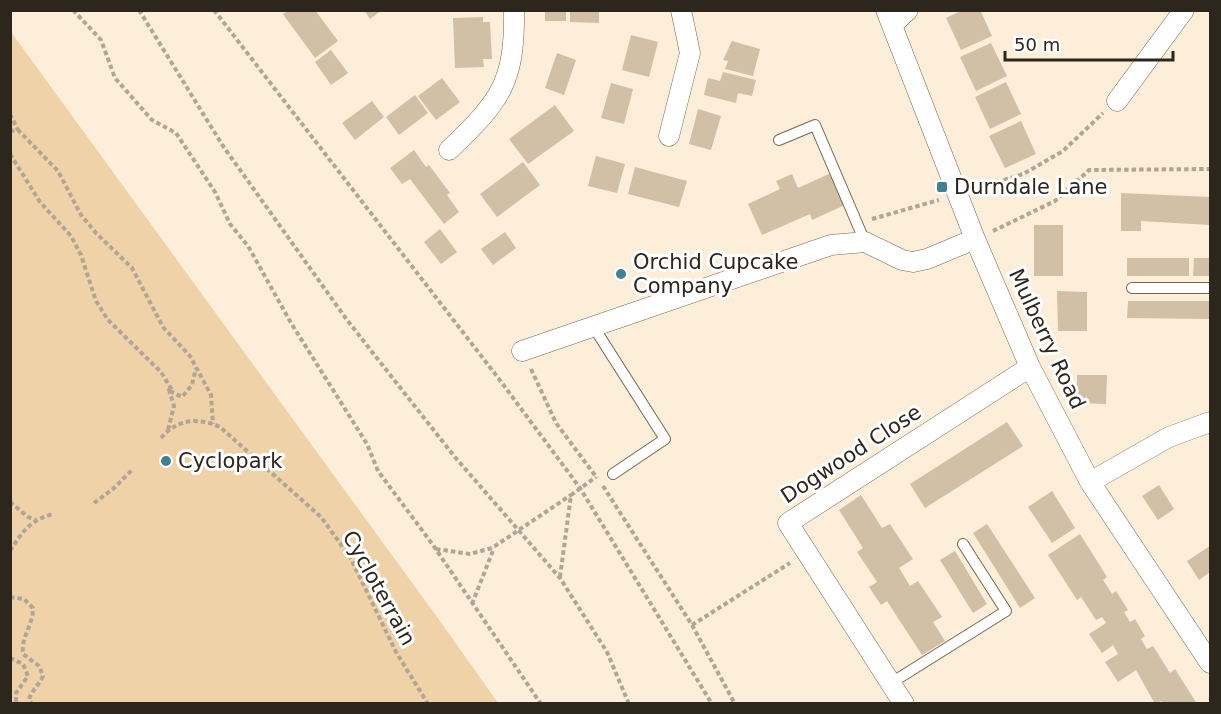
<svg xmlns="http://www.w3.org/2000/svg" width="1221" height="714" font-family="'DejaVu Sans',sans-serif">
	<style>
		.green { fill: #f0d2a9 }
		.building { fill: #d1bfa6 }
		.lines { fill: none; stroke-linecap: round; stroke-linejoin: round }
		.lane-casing { stroke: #77664f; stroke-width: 12 }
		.street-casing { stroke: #77664f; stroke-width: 21 }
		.path { stroke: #b1a594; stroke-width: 4; stroke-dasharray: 4.5 3; stroke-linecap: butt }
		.lane { stroke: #fff; stroke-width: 10 }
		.street { stroke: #fff; stroke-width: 20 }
		.poi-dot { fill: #3f8093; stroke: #fff; stroke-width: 2 }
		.labels { text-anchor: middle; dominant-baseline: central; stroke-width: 6; stroke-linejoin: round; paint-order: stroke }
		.poi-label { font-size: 21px; fill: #2d261d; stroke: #fff; text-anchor: start }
		.street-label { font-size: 21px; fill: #2d261d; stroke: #fff }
	</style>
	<rect width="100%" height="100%" fill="#fdeed9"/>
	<path class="green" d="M11,32L445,628L498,703H11Z"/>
	<path class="building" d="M289,10H315L338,41L315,58L283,14Z
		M364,10H382L370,19Z
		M545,10H566V21H545Z
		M570,10H599V23L570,22Z
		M963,10H980L992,36L961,50L946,18Z
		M483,17V22H490L492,59H483L484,67L455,68L453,18Z
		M631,35L658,42L649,77L622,70Z
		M732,41L760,49L753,76L725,69L728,61L723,60Z
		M991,43L1007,76L976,91L960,57Z
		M331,50L348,73L331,85L315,62Z
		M557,53L576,60L564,95L545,88Z
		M723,72L756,80L752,96L738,93L736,103L704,95L708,78L720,81Z
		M442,78L460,102L436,120L418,96Z
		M1006,82L1021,114L990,129L975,97Z
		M611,83L633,89L624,124L601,118Z
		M415,95L428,113L399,135L386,117Z
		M372,101L384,117L355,140L342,123Z
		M555,105L574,131L528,164L509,139Z
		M698,109L721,116L711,150L689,144Z
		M1021,121L1036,154L1005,168L989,136Z
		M414,150L426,167L429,165L450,193L447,195L459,212L444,224L410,179L402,184L390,168Z
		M596,156L625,164L617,193L588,186Z
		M523,162L540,185L497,217L480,194Z
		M635,167L687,181L679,207L628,194Z
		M831,173L845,205L812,220L810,214L762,235L748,204L780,189L776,181L792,174L798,188Z
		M1121,193L1210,197V225L1141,221V231H1121Z
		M1034,225H1063V276H1034Z
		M440,229L457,252L441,264L424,242Z
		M505,232L516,248L493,265L481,249Z
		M1127,258H1189V276H1127Z
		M1194,258H1210V276H1193Z
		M1057,291L1087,292V331H1058Z
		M1128,301H1210V319L1127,318Z
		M1077,375H1107L1106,404L1077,403Z
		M1007,422L1023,446L925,508L910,484Z
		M1159,485L1174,509L1158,520L1142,496Z
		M1052,491L1075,528L1052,543L1028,507Z
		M861,495L882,528L890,524L913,559L899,568L910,586L918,581L942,617L933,622L945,641L922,655L887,601L881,605L869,587L877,582L857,552L863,548L839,510Z
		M987,524L1035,598L1020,608L973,533Z
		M1080,534L1107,577L1103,580L1107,586L1112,594L1116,591L1128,610L1124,612L1130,622L1135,619L1145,636L1141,639L1147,649L1153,646L1170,673L1175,669L1197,704H1163L1162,701L1155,704L1136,670L1118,682L1105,662L1118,654L1113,645L1102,653L1089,634L1106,623L1102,617L1096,620L1081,597L1077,600L1048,555Z
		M1210,546V572L1199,580L1187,561Z
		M955,551L987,604L973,613L940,560Z"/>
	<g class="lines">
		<g class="lane-casing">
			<path id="lane" d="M779,140L815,125L865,242
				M1132,288H1210
				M593,326L665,439L613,474
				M891,683L1006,611L963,544"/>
		</g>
		<g class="street-casing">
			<path id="street" d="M886,10L975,239L1030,367L1090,482L1210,663
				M893,24L908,10
				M1117,101L1184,10
				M669,136L690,53L681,10
				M449,150C500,101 515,84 514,10
				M522,351L831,245L865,242L902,260L913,262L927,259L975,239
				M1090,482L1169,437L1210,422
				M904,704L788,523L1030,367"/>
		</g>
		<path class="path" d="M73,10L101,40L115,78L152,120L176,133L215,192L230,224L248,246L291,323L367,444L378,471L433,545L541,704
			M139,10L223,146L347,320L454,456L560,578L607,652L629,704
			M214,10L499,379L580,488L712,704
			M10,114L18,130
			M10,131L18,130L58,171L81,215L96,233L132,268L163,327L190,356L211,395L213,424
			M10,154L40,202L71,236L81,255L96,301L108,320L161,372L172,390H169L174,406L168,430
			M975,189L1023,174L1063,151L1103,113
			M872,219L939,200
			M993,231L1055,201L1089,170L1210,169
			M531,369L556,423L597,478
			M170,391L182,397L192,385L196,368
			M161,438C177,419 198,417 220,427L321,517L350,557L396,652L428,704
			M603,486L692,625L735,704
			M10,502L28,517L36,520
			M94,503L113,489L133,469
			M436,549L470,554L492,548L571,495
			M10,551C22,532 30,520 53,514
			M560,577L571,495L596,477
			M10,597L24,599L33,608C33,626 21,636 23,654L39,666L43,676C39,685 32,690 29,699L32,704
			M472,604L494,548
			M692,625L790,563
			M10,658L23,664L28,676L16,693V704
			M60,704H61"/>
		<use href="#lane" class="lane"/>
		<use href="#street" class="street"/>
	</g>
	<g class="poi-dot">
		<rect x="936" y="181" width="12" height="12" rx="3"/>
		<circle cx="621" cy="274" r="6"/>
		<circle cx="166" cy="461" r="6"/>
	</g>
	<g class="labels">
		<g class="poi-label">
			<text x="954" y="187">Durndale Lane</text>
			<text x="633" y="262">Orchid Cupcake<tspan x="633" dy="24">Company</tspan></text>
			<text x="178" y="461">Cyclopark</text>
		</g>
		<g class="street-label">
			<text transform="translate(1047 339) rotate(65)">Mulberry Road</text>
			<text transform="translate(851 454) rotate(-33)">Dogwood Close</text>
			<text transform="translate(379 588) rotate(61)">Cycloterrain</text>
		</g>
	</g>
	<rect width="1221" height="714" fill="none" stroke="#2d261d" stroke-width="24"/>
	<path d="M1005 51v9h168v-9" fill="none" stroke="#2d261d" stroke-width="3"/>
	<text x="1014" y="51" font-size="18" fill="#2d261d" stroke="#ffffff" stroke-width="4.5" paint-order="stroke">50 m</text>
</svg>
